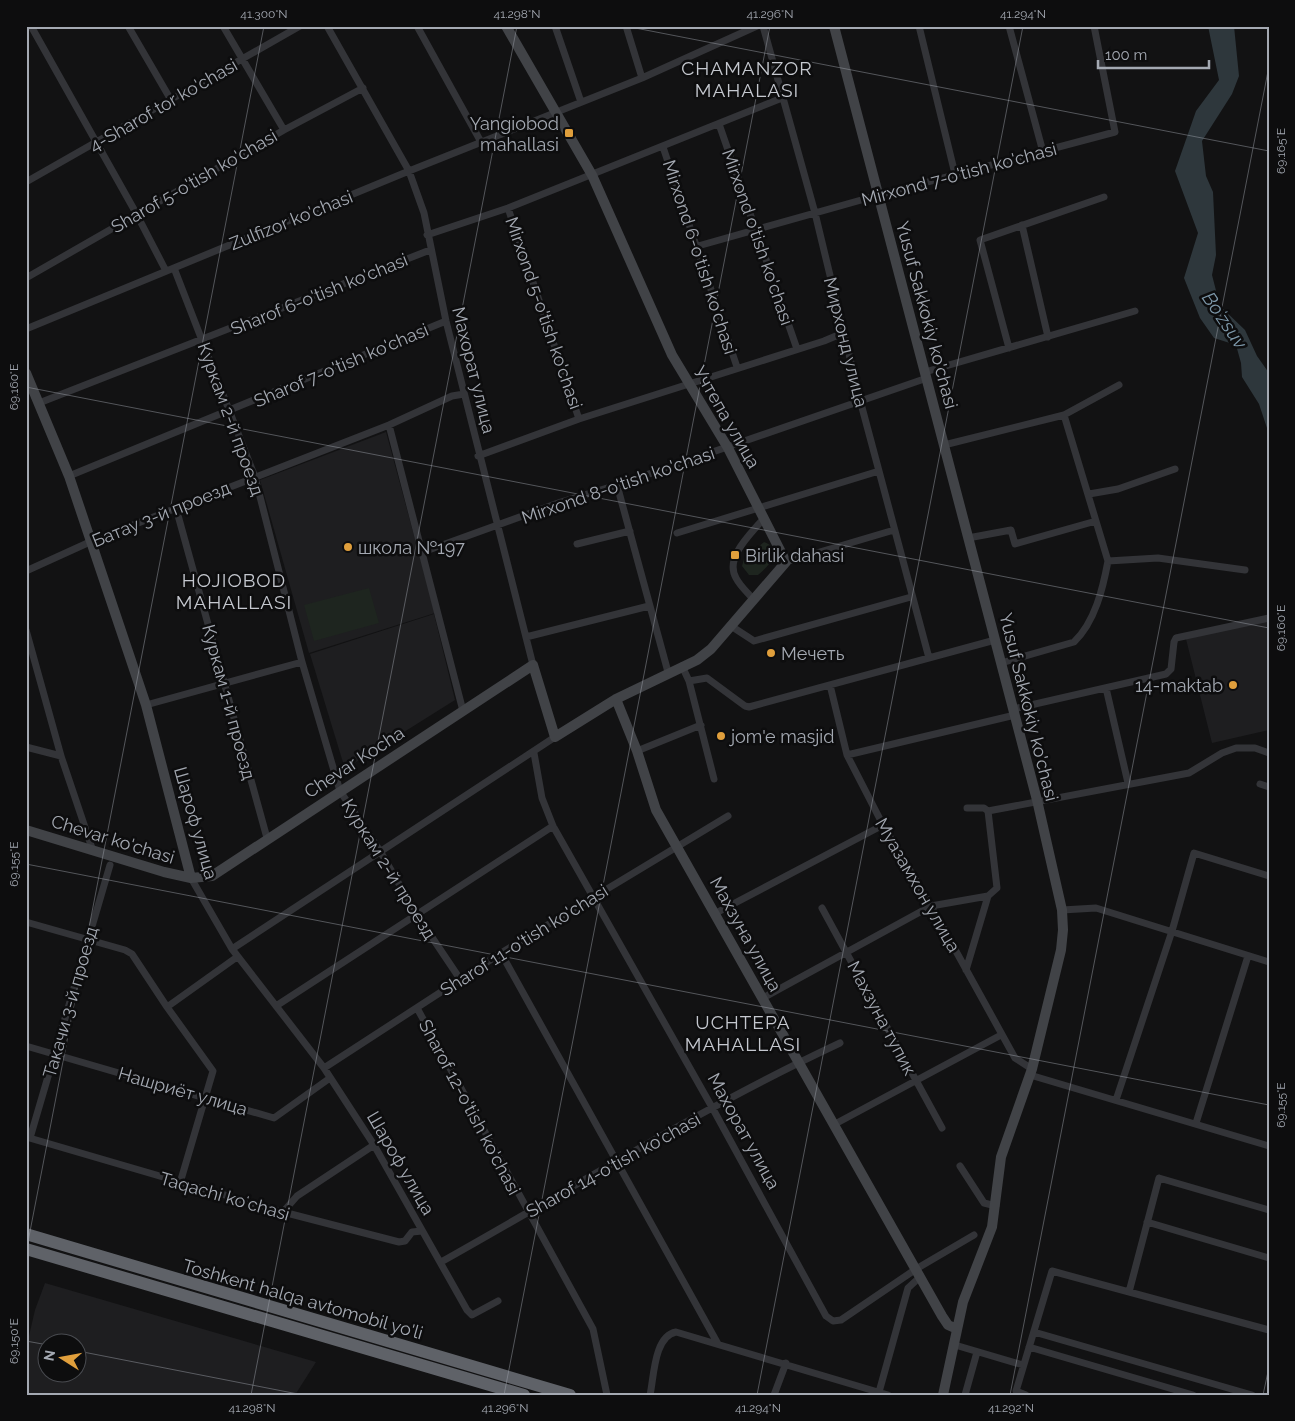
<svg xmlns="http://www.w3.org/2000/svg" width="1295" height="1421" font-family="Raleway,sans-serif">
	<style>
		.built { fill: #1e1e20; fill-rule: evenodd }
		.green { fill: #1e251f }
		.water { fill: #2e373c }
		.lines { fill: none; stroke-linecap: round; stroke-linejoin: round }
		.street { stroke: #333438; stroke-width: 7 }
		.secondary { stroke: #414347; stroke-width: 10 }
		.highway { stroke: #5f6268; stroke-width: 12 }
		.ticks { fill: none; stroke: #a4a9b2; stroke-width: 1; stroke-opacity: 0.45 }
		.poi-dot { fill: #e09f3c; stroke: #0d0d0e; stroke-width: 2 }
		.labels { text-anchor: middle; dominant-baseline: central; stroke-width: 5; stroke-linejoin: round; paint-order: stroke }
		.street-label { font-size: 18px; fill: #a4a9b2; stroke: #0d0d0e }
		.poi-label { font-size: 18px; fill: #a4a9b2; stroke: #0d0d0e; text-anchor: start }
		.neighbourhood-label { font-size: 19px; letter-spacing: 1px; fill: #c5c8cf; stroke: #0d0d0e }
		.water-label { font-size: 19px; font-style: italic; fill: #7e99ab; stroke: #0d0d0e }
		.neatline { fill: none; stroke: #a4a9b2; stroke-width: 2 }
		.ticks-label { font-size: 12px; text-anchor: middle; fill: #a4a9b2 }
	</style>
	<rect width="100%" height="100%" fill="#121213"/>
	<path class="built" d="M386,432L435,613L309,653L260,480Z
		M434,614L455,700L345,769L310,654Z
		M1269,620V730L1212,743L1186,639Z
		M45,1283L316,1362L295,1395H26V1349L35,1310ZM48,1344H78V1374H48Z"/>
	<path class="green" d="M764,542C785,550 768,567 758,575H749L742,566L744,559Z
		M369,588L379,623L314,641L304,605Z"/>
	<path class="water" d="M1208,26H1234L1239,76L1232,94L1202,141L1206,176L1213,192L1216,255L1212,275L1220,306L1245,330L1257,356L1269,373V434L1259,404L1242,377L1241,363L1236,345L1214,338L1200,318L1184,278L1198,233L1175,171L1196,111L1219,80Z"/>
	<g class="lines">
		<path class="street" d="M31,26L136,213L166,271
			M128,26L171,100
			M223,26L284,130
			M327,26L409,171L424,213L446,321L533,665
			M417,26L481,142
			M555,26L581,102
			M626,26L642,78
			M763,26L815,213L860,400L929,658
			M919,26L955,174
			M1009,26L1043,152
			M719,124L797,349
			M663,147L737,367
			M26,182L300,26
			M508,208L579,419
			M1022,225L1048,337
			M427,235L508,208L782,98
			M698,246L879,195L1115,132L1094,26
			M174,268L255,477L302,662L340,791L380,851L417,915L460,979
			M26,278L284,130L363,88
			M26,329L409,171L642,78L757,26
			M1009,348L980,240L1104,197
			M925,372L1135,311
			M39,403L430,250
			M389,425L463,711
			M944,445L1064,415L1119,385
			M478,456L579,419L824,341L843,333
			M69,476L446,321
			M617,485L668,672
			M1089,494L1118,489L1175,469
			M176,508L267,838
			M677,533L879,471
			M968,538L1011,530L1015,544L1096,521
			M577,544L630,531
			M423,552L561,502L617,485L927,378
			M1108,561L1158,558L1245,570
			M786,562L894,530
			M26,571L92,541L389,425L452,396L464,394
			M753,599C748,593 740,586 736,578C724,557 752,533 764,518
			M731,626L754,641L911,597
			M26,630L61,756L92,848
			M526,637L649,606
			M1001,663L1074,642C1095,622 1103,588 1108,561L1064,415
			M682,666L689,681L714,779
			M689,681L707,678L745,706L749,707L995,640
			M830,685L847,755L883,825L931,906L1015,1058L1032,1069
			M1106,688L1128,783
			M146,705L302,662
			M1013,709L1166,674L1171,669L1174,642L1176,638L1269,618
			M26,747L61,756
			M637,751L701,725
			M534,753L542,798L553,826L713,1109L826,1316L833,1321L841,1320L916,1269L974,1235
			M847,755L1015,715
			M1260,784L1269,787
			M967,808H984L988,811L1189,773L1222,753L1236,748H1255L1269,753
			M191,878L232,949L324,1068L374,1145L467,1310L472,1315L498,1301
			M822,908L942,1128
			M1062,910L1096,908L1269,962
			M716,913L883,825
			M26,922L125,950L132,954L167,1007L213,1071L180,1183
			M232,949L555,737
			M501,953L718,1344
			M966,970L988,896L997,888L988,811
			M763,998L931,906L988,896
			M276,1006L553,826
			M167,1007L237,957
			M417,1008L593,1329L607,1395
			M26,1046L274,1118L330,1078
			M324,1068L501,953L728,816
			M1030,1075L1269,1146
			M1116,1100L1172,931L1194,853L1269,876
			M1196,1123L1248,956
			M835,1124L1001,1035
			M26,1137L283,1212L399,1242L405,1241L412,1232L422,1231
			M30,1138L110,865
			M960,1166L984,1203L996,1206
			M283,1212L297,1196L374,1145
			M1147,1222L1269,1258
			M441,1262C573,1188 703,1107 840,1043
			M1129,1292L1159,1178L1269,1210
			M1034,1332L1252,1395
			M955,1345L1023,1365
			M1029,1347L1193,1395
			M879,1392L908,1288L920,1277
			M650,1395C654,1377 654,1336 676,1332L888,1395
			M774,1395L786,1363
			M965,1395L977,1352
			M1026,1395L1016,1391L1052,1271L1269,1330"/>
		<path class="secondary" d="M834,26L1037,800L1062,910L1063,930L1061,950L1032,1069L1001,1157L992,1227L963,1302L943,1395
			M26,373L69,476L146,705L191,878
			M616,699L637,751L656,810L942,1316L948,1325L957,1329
			M26,830L164,872L191,878L212,876L533,665L555,737L616,699L697,660L711,649L786,562L728,448L672,355L592,175L506,26"/>
		<path class="highway" d="M26,1234L570,1395
			M26,1249L524,1395"/>
	</g>
	<path class="ticks" d="M625,26L1269,151M26,387L1269,628M26,864L1269,1105M26,1252L264,26M26,1341L48,1345M78,1351L303,1395M251,1395L517,26M504,1395L770,26M757,1395L1023,26M1010,1395L1269,66M1263,1395L1269,1367"/>
	<g class="poi-dot">
		<rect x="564" y="128" width="10" height="10" rx="2.5"/>
		<circle cx="348" cy="547" r="5"/>
		<rect x="730" y="550" width="10" height="10" rx="2.5"/>
		<circle cx="771" cy="653" r="5"/>
		<circle cx="1233" cy="685" r="5"/>
		<circle cx="721" cy="736" r="5"/>
	</g>
	<g class="labels">
		<g class="street-label">
			<text transform="translate(163 105) rotate(-30)">4-Sharof tor ko'chasi</text>
			<text transform="translate(959 174) rotate(-15)">Mirxond 7-o'tish ko'chasi</text>
			<text transform="translate(194 181) rotate(-30)">Sharof 5-o'tish ko'chasi</text>
			<text transform="translate(291 220) rotate(-22)">Zulfizor ko'chasi</text>
			<text transform="translate(758 237) rotate(71)">Mirxond o'tish ko'chasi</text>
			<text transform="translate(700 257) rotate(72)">Mirxond 6-o'tish ko'chasi</text>
			<text transform="translate(319 294) rotate(-22)">Sharof 6-o'tish ko'chasi</text>
			<text transform="translate(544 313) rotate(71)">Mirxond 5-o'tish ko'chasi</text>
			<text transform="translate(927 315) rotate(75)">Yusuf Sakkokiy ko'chasi</text>
			<text transform="translate(846 342) rotate(76)">Мирхонд улица</text>
			<text transform="translate(341 365) rotate(-23)">Sharof 7-o'tish ko'chasi</text>
			<text transform="translate(474 370) rotate(76)">Махорат улица</text>
			<text transform="translate(727 417) rotate(60)">Учтепа улица</text>
			<text transform="translate(231 419) rotate(70)">Куркам 2-й проезд</text>
			<text transform="translate(618 485) rotate(-19)">Mirxond 8-o'tish ko'chasi</text>
			<text transform="translate(161 514) rotate(-22)">Батау 3-й проезд</text>
			<text transform="translate(229 702) rotate(75)">Куркам 1-й проезд</text>
			<text transform="translate(1029 707) rotate(76)">Yusuf Sakkokiy ko'chasi</text>
			<text transform="translate(354 762) rotate(-33)">Chevar Kocha</text>
			<text transform="translate(196 823) rotate(74)">Шароф улица</text>
			<text transform="translate(113 839) rotate(17)">Chevar ko'chasi</text>
			<text transform="translate(389 869) rotate(58)">Куркам 2-й проезд</text>
			<text transform="translate(918 885) rotate(60)">Муазамхон улица</text>
			<text transform="translate(746 934) rotate(61)">Махзуна улица</text>
			<text transform="translate(524 940) rotate(-32)">Sharof 11-o'tish ko'chasi</text>
			<text transform="translate(70 1002) rotate(-74)">Такачи 3-й проезд</text>
			<text transform="translate(882 1018) rotate(62)">Махзуна тупик</text>
			<text transform="translate(183 1091) rotate(16)">Нашриёт улица</text>
			<text transform="translate(470 1107) rotate(62)">Sharof 12-o'tish ko'chasi</text>
			<text transform="translate(744 1131) rotate(61)">Махорат улица</text>
			<text transform="translate(401 1163) rotate(60)">Шароф улица</text>
			<text transform="translate(613 1165) rotate(-29)">Sharof 14-o'tish ko'chasi</text>
			<text transform="translate(225 1196) rotate(16)">Taqachi koʻchasi</text>
			<text transform="translate(303 1299) rotate(16)">Toshkent halqa avtomobil yo'li</text>
		</g>
		<g class="poi-label">
			<text x="559" y="123" text-anchor="end">Yangiobod<tspan x="559" dy="21">mahallasi</tspan></text>
			<text x="358" y="547">школа №197</text>
			<text x="745" y="555">Birlik dahasi</text>
			<text x="781" y="653">Мечеть</text>
			<text x="1223" y="685" text-anchor="end">14-maktab</text>
			<text x="731" y="736">jom'e masjid</text>
		</g>
		<g class="neighbourhood-label">
			<text x="747" y="68">CHAMANZOR<tspan x="747" dy="22">MAHALASI</tspan></text>
			<text x="234" y="580">HOJIOBOD<tspan x="234" dy="22">MAHALLASI</tspan></text>
			<text x="743" y="1022">UCHTEPA<tspan x="743" dy="22">MAHALLASI</tspan></text>
		</g>
		<g class="water-label">
			<text transform="translate(1225 320) rotate(56)">Boʻzsuv</text>
		</g>
	</g>
	<rect width="1295" height="1421" fill="none" stroke="#0d0d0e" stroke-width="55"/>
	<g transform="translate(62 1358) rotate(281)"><circle r="24" fill="#0d0d0e" stroke="#494b50"/>
	<path d="M0-4L9 19L0 12L-9 19Z" fill="#e09f3c"/>
	<text y="-8" font-size="14" font-weight="bold" text-anchor="middle" fill="#a4a9b2">N</text>
	</g>
	<path d="M1098 60v8h111v-8" fill="none" stroke="#a4a9b2" stroke-width="2.5"/>
	<text x="1105" y="60" font-size="15" fill="#a4a9b2" stroke="#0d0d0e" stroke-width="4" paint-order="stroke">100 m</text>
	<rect x="28" y="28" width="1240" height="1366" class="neatline"/>
	<g class="ticks-label">
		<text x="264" y="18">41.300°N</text>
		<text x="517" y="18">41.298°N</text>
		<text x="770" y="18">41.296°N</text>
		<text x="1023" y="18">41.294°N</text>
		<text transform="translate(1281 151) rotate(-90)" y="4">69.165°E</text>
		<text transform="translate(14 387) rotate(-90)" y="4">69.160°E</text>
		<text transform="translate(1281 628) rotate(-90)" y="4">69.160°E</text>
		<text transform="translate(14 864) rotate(-90)" y="4">69.155°E</text>
		<text transform="translate(1281 1105) rotate(-90)" y="4">69.155°E</text>
		<text transform="translate(14 1341) rotate(-90)" y="4">69.150°E</text>
		<text x="252" y="1412">41.298°N</text>
		<text x="505" y="1412">41.296°N</text>
		<text x="758" y="1412">41.294°N</text>
		<text x="1011" y="1412">41.292°N</text>
	</g>
</svg>
